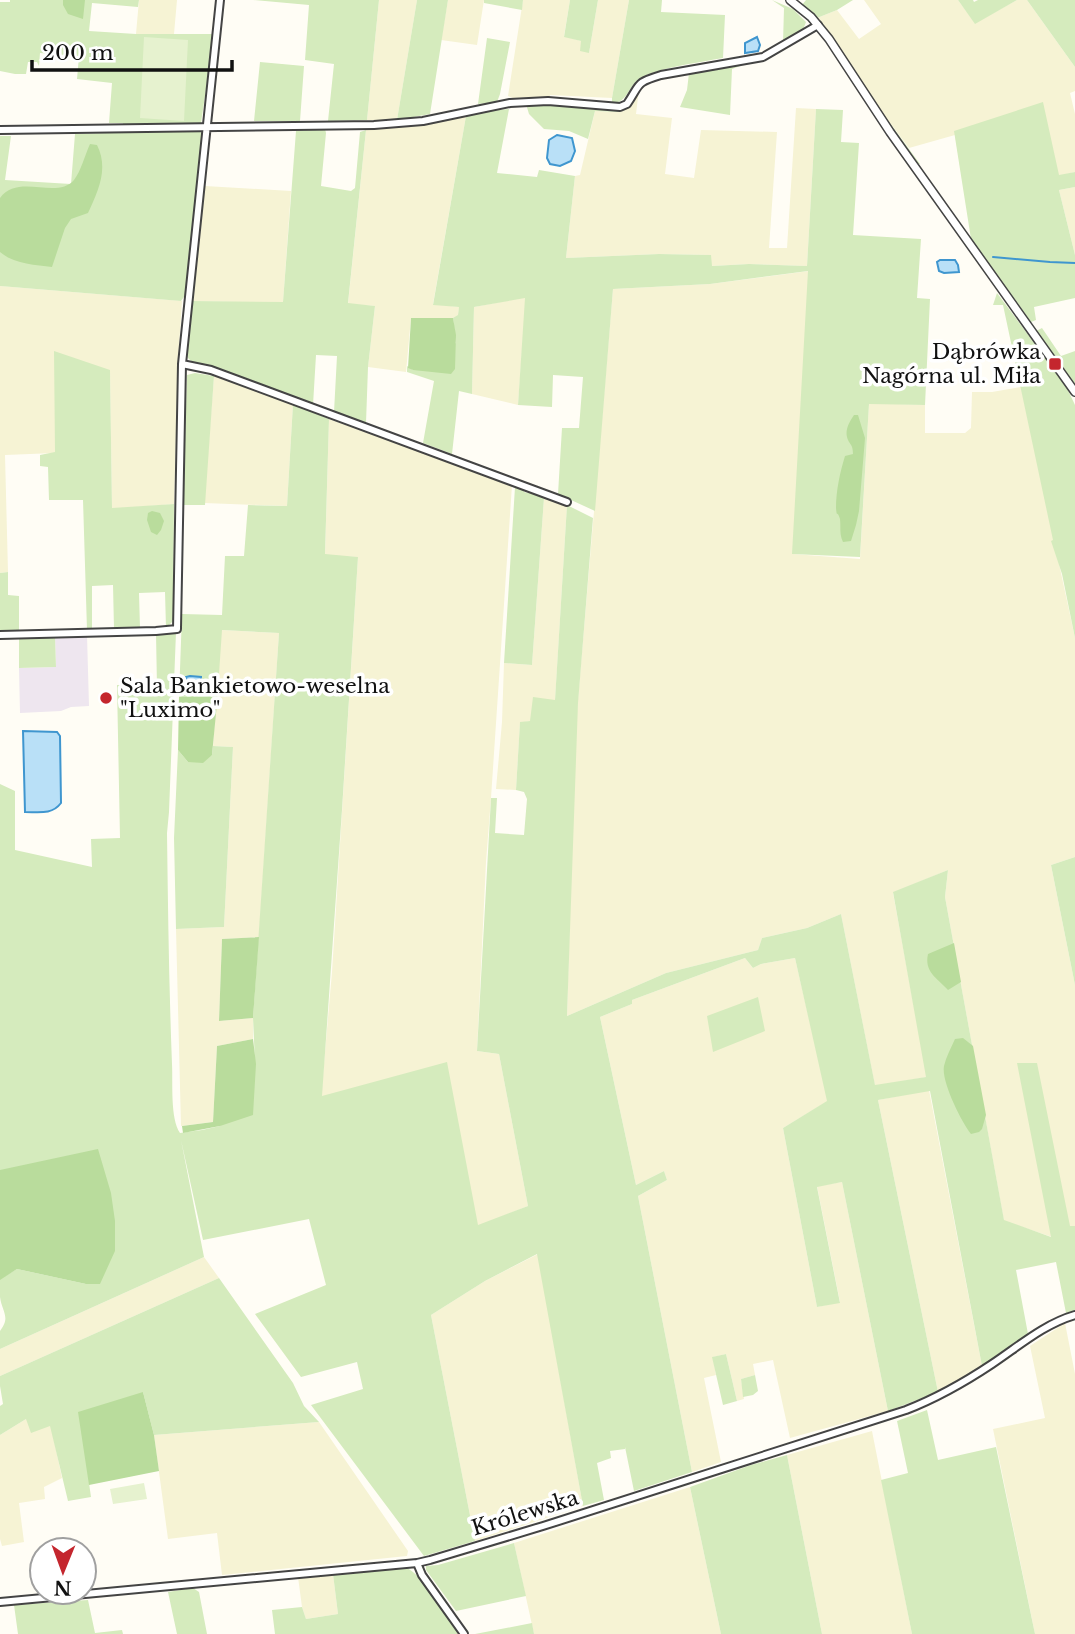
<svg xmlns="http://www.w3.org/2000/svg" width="1075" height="1634" font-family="'Libre Baskerville',serif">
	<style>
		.industrial { fill: #eee6ef }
		.farmland { fill: #f6f3d4 }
		.green { fill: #d5ebbd }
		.forest { fill: #b9dc9c }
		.pitch { fill: #e6f2cf }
		.water { fill: #b9e0f7; stroke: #3f96cf; stroke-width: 2 }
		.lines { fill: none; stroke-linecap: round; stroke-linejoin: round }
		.stream { stroke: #3f96cf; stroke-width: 2 }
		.minor-casing { stroke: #444; stroke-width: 10 }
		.tertiary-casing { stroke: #444; stroke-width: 10 }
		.minor { stroke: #fff; stroke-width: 6 }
		.tertiary { stroke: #fff; stroke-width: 7 }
		.poi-dot { fill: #c4262e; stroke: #fff; stroke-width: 2.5 }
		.labels { text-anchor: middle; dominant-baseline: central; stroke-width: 7; stroke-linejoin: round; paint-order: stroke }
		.poi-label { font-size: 21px; fill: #111; stroke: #fff; text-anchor: end }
		.street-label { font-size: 21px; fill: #111; stroke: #fff }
	</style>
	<rect width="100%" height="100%" fill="#fffdf5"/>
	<path class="industrial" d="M87,635L89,706L71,707L61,711L20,713L19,668L56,667L55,636Z"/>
	<path class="farmland" d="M139,0H177L174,34H136Z
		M379,0H417L397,120H367Z
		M448,0H484L477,45L441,40Z
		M523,0H570L564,36L581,41L589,53L598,0H629L612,98L550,95V97L513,98L508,96Z
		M864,0H958L975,23L1017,0H1027L1075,67V91L1070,93L1075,114V172L1059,176L971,234L955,135L909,148L884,115L835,40L820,20L817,18L837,10L859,39L881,24Z
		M639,89L636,114L672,118L665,174L694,178L701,130L777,132L769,248H787L796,108L816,109L807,266L749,264L711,266L710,255L659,254L566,258L575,176L580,175L595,111L618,112L625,110L631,105Z
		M466,116L433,304L459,307L458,318H411L406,372L368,367L375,306L348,304L366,130L426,125Z
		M205,186L291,191L283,303L192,301Z
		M1075,187V255L1059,190Z
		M809,271L793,554L860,559L869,403L925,405V433H965L971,428L972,392H992L1021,387L1075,638V857L1051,865L1075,985V1226L1052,1231V1237L1004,1221L945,897L948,870L893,893L927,1077L875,1086L841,914L807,928L762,938L758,950L666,973L567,1016L575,734L613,289L710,284Z
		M0,286L182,301L178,362L174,504L112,509L110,370L55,453L5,455L8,572L0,573Z
		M526,297L518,405L472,394L474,307Z
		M214,376L293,404L287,506L204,503Z
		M329,419L512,485L491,798L486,862L477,1051L499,1054L528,1206L478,1226L321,1098L332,972L358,557L325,556Z
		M544,498L567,505L555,701L530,721L520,723L516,790L496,789L502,722L504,663L532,665Z
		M221,630L279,633L259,937L222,939L219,1021L253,1018V1039L217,1046L213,1122L181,1126L176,929L224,927L233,747L213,746Z
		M745,958L753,968L761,964L795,958L828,1101L783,1128L817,1307L840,1302L817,1186L842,1182L888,1411L790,1438L773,1360L753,1364L755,1375L741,1379L744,1399L737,1401L726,1354L713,1357L716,1375L704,1378L721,1462L692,1472L638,1196L667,1180L664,1171L636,1185L600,1017L632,1004V1000Z
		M929,1090L982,1366L938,1392L878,1100Z
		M538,1254L583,1506L475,1541L431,1315L485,1281Z
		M204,1257L219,1278L0,1376V1349Z
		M1065,1323L1075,1374V1634H1035L993,1429L1045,1418L1030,1346Z
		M26,1419L51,1426L62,1478L44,1487L45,1499L19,1503L24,1542L2,1546L0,1539V1435Z
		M319,1422L408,1551L407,1556L222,1575L217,1533L168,1539L154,1435Z
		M872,1431L912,1634H822L787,1455Z
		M690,1487L721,1634H534L514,1543Z
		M333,1574L338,1614L306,1619L302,1607L298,1577Z"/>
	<path class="green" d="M10,0H139L138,7L92,3L89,31L136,34H214L201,123L123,125V123H109L112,83L77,79L79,56L40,53L39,66L37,62H28L26,74H15L0,71V2H10Z
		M253,0H379L367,120L328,121L334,64L305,60L309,5Z
		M417,0H448L430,114L397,120Z
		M484,0H523L522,10L484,3Z
		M570,0H598L589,53L580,51L581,41L564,37Z
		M629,0H662L661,12L725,15L723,58C701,62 658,68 640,78C628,86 628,103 612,103V98Z
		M772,0L793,9L806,22L803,30L783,43L784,8Z
		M806,0H853L837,10L817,18L802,5Z
		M958,0H973L974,2L978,0H1017L975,24Z
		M1027,0H1075V67Z
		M820,20L835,40L884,115L920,164H917L819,21Z
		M487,38L510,42L500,94L497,102L478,104Z
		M260,62L304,66L300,121H254Z
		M737,65L740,66L732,69L730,115L680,107L687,90L689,73Z
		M1043,102L1059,175L1075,172V187L1059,190L1075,255V298L1034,307L1036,320L1031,322L971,239L954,131Z
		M526,104L623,108L625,110L618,112L595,111L588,139L569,131L544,129L529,114Z
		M509,109L497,173L537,177L539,170L575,176L566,258L659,254L711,255L712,266L749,264L807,266L816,109L843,110L841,142L859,143L853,235L921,239L917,298L930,299L925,405L869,404L860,557L792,554L808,271L710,284L613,289L595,511L558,494L562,428H579L583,377L553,375L552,407L518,405L525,298L474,307L472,394L459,391L452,454L423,443L434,381L407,372V366L413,370L456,343L453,318L458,315L459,307L433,305L466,116L489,111Z
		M325,129L326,133L321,186L351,191L355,188L360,132L366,130L348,303L375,306L368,367L366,423L334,412L337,356L316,355L313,405L192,362L188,358L186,354L192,301L283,302L296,131Z
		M199,130L202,134L186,294L181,301L0,286V136H11L5,180L71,184L75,134Z
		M997,293L1065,384L1075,405V638L1062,574L1051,541L1053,540L1003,305H993Z
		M1042,328L1061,356L1075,351V384L1036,331Z
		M54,351L110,370L112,508L174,504L173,621L166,628L165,592L139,593L140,628L114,629L113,585L92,586V630H87L83,500H49L48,467L40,466V455L55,452Z
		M195,373L214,376L205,505H183L187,375Z
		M293,404L329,419L325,554L358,557L342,810L322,1096L447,1062L478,1225L528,1206L499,1054L477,1051L491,798H497L495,833L524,835L527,799L524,792L516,790L520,722L530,721L533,697L555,700L567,505L593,518L578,703L567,1016L666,973L758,950L762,938L807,928L841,914L875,1085L926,1077L893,892L948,870L945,897L1004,1220L1051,1237L1017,1063H1037L1070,1226H1075V1310L1066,1313L1056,1262L1016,1270L1028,1334L982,1366L930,1091L878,1100L938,1392L888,1411L842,1182L817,1187L840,1303L817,1307L783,1128L827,1101L795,958L761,964L753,968L745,958L632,1000V1004L600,1017L636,1185L664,1171L667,1180L638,1196L692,1472L634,1491L625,1447V1449L610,1451L611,1458L597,1463L604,1500L583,1506L537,1254L485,1281L431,1315L475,1541L424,1556L311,1405L363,1389L357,1362L301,1377L255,1314L326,1285L309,1219L203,1240L181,1140L204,1257L0,1349V1331C11,1317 2,1312 0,1297C0,1291 0,1284 0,1279L17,1269L86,1284L0,1170V784L15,791V850L92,867L91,839L120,838L117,685H150L151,688L157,687L156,634L176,632L169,812L167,833C168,910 169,987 172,1064C173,1083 170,1118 180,1133L202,1130L220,1126L255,1063L253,1018L279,633L222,630L217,703L211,696L179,697L182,614L222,615L225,556H244L248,505L287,506Z
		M515,487L524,489V492L528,493L529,491L544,498L532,665L504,663Z
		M8,572V595L19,596V631H0V573Z
		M55,636L56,667L19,668V637Z
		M213,746L233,747L224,927L176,929L174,838L178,750L188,762L212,755Z
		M1075,857V985L1051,865Z
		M758,997L765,1031L713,1052L707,1016Z
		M219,1278L293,1383L304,1406L319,1422L154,1435L143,1392L89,1483L91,1497L68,1501L50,1426L31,1433L26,1419L0,1435V1406L3,1404L0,1386V1376Z
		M726,1354L737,1401L723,1405L712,1357Z
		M755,1375L758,1391L753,1395L743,1397L741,1379Z
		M927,1410L938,1460L996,1447L1035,1634H912L881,1480L908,1473L897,1421Z
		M787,1455L822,1634H721L690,1487L751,1465Z
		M514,1543L526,1596L456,1611L426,1570V1566L438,1565Z
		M405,1567C423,1574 447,1617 459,1634H275L272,1610L302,1607L306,1619L338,1614L333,1574Z
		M193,1588L199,1592L207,1634H177L168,1592Z
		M88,1600L95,1633L122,1630L123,1634H18L14,1605Z
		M532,1623L534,1634H475Z"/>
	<path class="forest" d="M63,0H85L83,19L68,14L63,5Z
		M90,144L97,145C109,169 98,191 88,213L71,219L65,228L52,267C35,265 14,264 0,252V198C18,173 57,200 74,180C81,171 85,155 90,144Z
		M411,318H453L456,335L455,369L451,374L413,370L408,368Z
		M854,415H858L865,438L859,511L856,525L851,541L843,542C839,534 841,527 840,519C837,509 837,519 836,508C836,491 840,472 845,456L853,454C853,443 849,445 847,437C845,429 850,421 854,415Z
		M152,511L160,513L164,521L161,530L157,535L151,532L147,520L148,513Z
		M211,696L217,703L212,755L203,763L188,762L178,750L179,697Z
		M259,937L253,1018L219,1021L222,939Z
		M954,943L961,982L948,990C937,978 924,972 928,954Z
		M963,1038L973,1046L986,1115L982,1129L979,1132L971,1134C961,1121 941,1081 944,1066C946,1057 951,1048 955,1039Z
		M253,1039L256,1064L253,1115L220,1126L183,1133L182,1126L213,1122L217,1046Z
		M98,1149L111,1193L115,1221V1251L100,1284H86L17,1269L0,1280V1170Z
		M143,1392L154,1435L159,1471L89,1485L78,1412Z"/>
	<path class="pitch" d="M144,37L188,40L184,121L140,118Z
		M144,1483L147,1499L113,1504L110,1489Z"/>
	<path class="water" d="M757,37L760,45L758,51L745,53V43Z
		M557,135L572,138L575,151L571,161L560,166L550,164L547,158L549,140Z
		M940,260H955L958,265L959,272L944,273L939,271L937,262Z
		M190,676L201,677L200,691L187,688L186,677Z
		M23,731L57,732L60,736L61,803C52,815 39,812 25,812Z"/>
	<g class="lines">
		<path class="stream" d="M993,257L1050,262L1075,263"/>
		<g class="minor-casing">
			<path id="minor" d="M0,130L374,125L423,121L510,103L548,101L620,107L627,104C641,83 635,83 661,75L763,57L818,25
				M182,364L211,370L567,502
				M0,635L156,631L177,629L182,364L220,0
				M417,1563L422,1575L464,1634
				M0,1602L417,1563L430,1560L543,1526L906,1410C937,1398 965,1382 992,1364C1019,1346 1044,1324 1075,1315"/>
		</g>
		<g class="tertiary-casing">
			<path id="tertiary" d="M790,0L811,17L829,39L890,132L1075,392"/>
		</g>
		<use href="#minor" class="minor"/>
		<use href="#tertiary" class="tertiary"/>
	</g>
	<g class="poi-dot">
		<rect x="1048" y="357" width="14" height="14" rx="3.5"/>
		<circle cx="106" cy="698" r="7"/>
	</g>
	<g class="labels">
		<g class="poi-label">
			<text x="1041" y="352">Dąbrówka<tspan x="1041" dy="24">Nagórna ul. Miła</tspan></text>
			<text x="120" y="686" text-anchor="start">Sala Bankietowo-weselna<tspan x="120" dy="24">"Luximo"</tspan></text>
		</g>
		<g class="street-label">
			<text transform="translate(525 1513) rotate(-17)">Królewska</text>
		</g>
	</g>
	<g transform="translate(63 1571) rotate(181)"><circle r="33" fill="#ffffff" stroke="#a0a0a0" stroke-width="2"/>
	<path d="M0-5L12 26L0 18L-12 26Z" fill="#c4262e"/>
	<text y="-10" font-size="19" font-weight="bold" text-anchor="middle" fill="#111111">N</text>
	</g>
	<path d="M32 60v10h200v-10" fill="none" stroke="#111111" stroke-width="3.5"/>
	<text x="42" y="60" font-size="21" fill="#111111" stroke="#ffffff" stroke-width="5" paint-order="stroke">200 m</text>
</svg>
